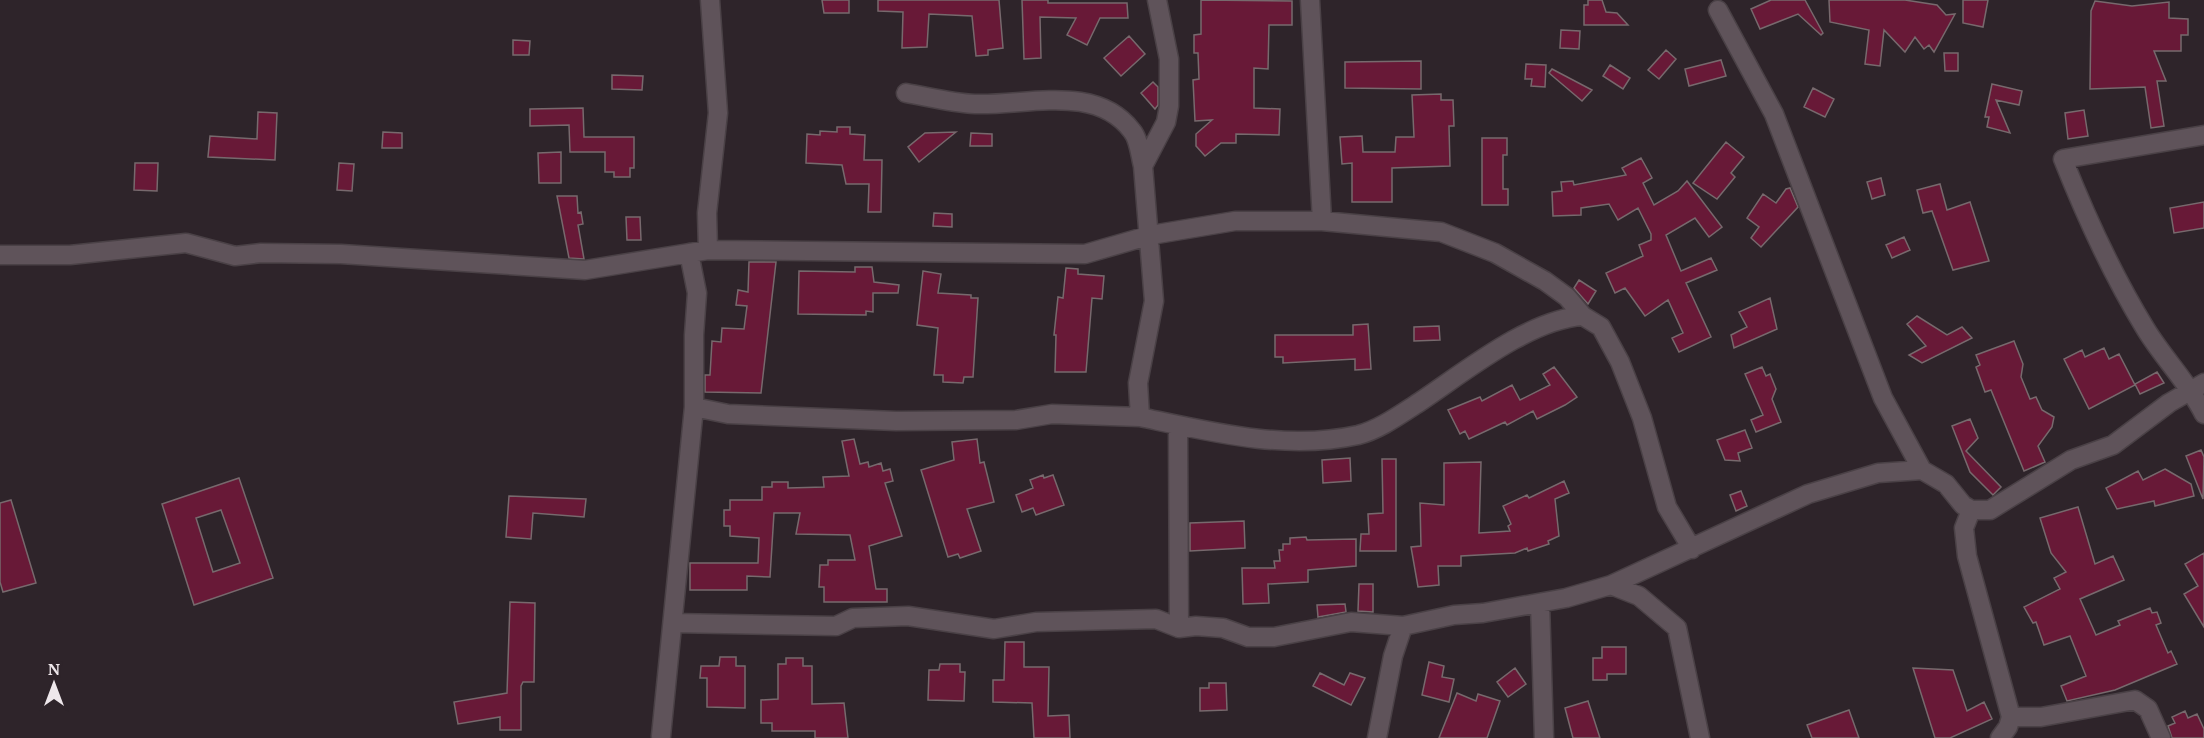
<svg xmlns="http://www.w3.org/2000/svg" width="2204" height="738" font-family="'PT Serif',serif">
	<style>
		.building { fill: #681937; stroke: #77696d; stroke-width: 1.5; fill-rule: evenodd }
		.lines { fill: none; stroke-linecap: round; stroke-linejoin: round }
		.street-casing { stroke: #4a4146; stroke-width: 21 }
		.street { stroke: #5f535a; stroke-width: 18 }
	</style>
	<rect width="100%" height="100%" fill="#2e242a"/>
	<path class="building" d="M822,0H849V13H824Z
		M878,0H999L1003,48L988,50V55L976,56L972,16L929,14L927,47L902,48L903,12L878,11Z
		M1022,0H1048V3H1127L1128,18H1100L1087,45L1067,35L1076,18L1040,17L1041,58L1024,59Z
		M1201,0L1292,1V25H1269L1268,69L1254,68V108L1280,109L1279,135L1236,134V143H1221L1205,156L1196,146V134L1212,120L1195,121L1193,80L1199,79L1198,53H1194V35L1201,34Z
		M1588,0H1602L1606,12L1617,13L1628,25H1584V5H1588Z
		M1771,0H1805L1823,33L1821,35L1798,14L1760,29L1751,9Z
		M1829,0H1905L1937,5L1946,15L1955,14L1934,52L1929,45L1924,49L1915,37L1905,52L1884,30L1880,66L1865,64L1869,30L1830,22Z
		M1963,0H1988L1983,27L1963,23Z
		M2095,1L2132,6L2169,2V18L2188,19V35H2181V51H2154L2166,81H2157L2164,126L2151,128L2145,87L2090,89L2091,11Z
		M1561,30L1580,31L1579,49L1560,48Z
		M1129,36L1145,54L1121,76L1104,58Z
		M513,40L530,41L529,55H513Z
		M1666,50L1676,59L1659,79L1648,70Z
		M1944,53H1958V71H1945Z
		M1721,60L1726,76L1689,86L1685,69Z
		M1421,61V89L1345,88V62Z
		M1526,64L1546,65L1545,87L1531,86L1532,79H1525Z
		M1610,65L1630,78L1623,89L1603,76Z
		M1552,69L1592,90L1582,101L1549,73Z
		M612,75L643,76L642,90L612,89Z
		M1153,82L1158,87V105L1155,109L1141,93Z
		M1992,84L2022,91L2019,105L1996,100L2010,133L1987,127L1989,117H1985Z
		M1813,88L1834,99L1825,117L1804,107Z
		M1441,94V100H1453L1454,126H1449L1450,166L1392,168V202H1352V163L1342,164L1340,137L1362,136L1363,152H1395L1396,137H1414L1412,95Z
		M583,108L584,137H634V168H630V177H614V172H605V152H570L569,125L530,126V109Z
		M2084,110L2088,136L2068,139L2065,113Z
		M258,112L277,113L275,160L208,157L210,136L257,139Z
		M837,127H850V134L865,135L864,160H882L881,212H868L869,184H846L842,165L806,163L807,134L820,135V131L837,132Z
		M383,132L402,133V148H382Z
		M956,132L919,162L908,147L925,133Z
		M971,133L992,134V146H970Z
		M1482,138H1507V155H1503V189H1508V205H1482Z
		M1726,142L1744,157L1731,173L1735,177L1717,199L1693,183Z
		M561,152V183H539L538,153Z
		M1641,158L1652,178L1643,183L1654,205L1678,191L1687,181L1722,227L1709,237L1695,218L1666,235L1681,271L1711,258L1717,270L1686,283L1711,337L1679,352L1672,338L1683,333L1668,300L1645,316L1625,288L1615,293L1606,273L1643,256L1639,245L1651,240V234L1638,208L1618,220L1609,204L1581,208V215L1553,216L1552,192L1562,191L1561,182L1573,181L1574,185L1626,175L1622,168Z
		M135,163H158L157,191L134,190Z
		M339,163L354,164L352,191L337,190Z
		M1881,178L1885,195L1872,199L1867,182Z
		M1940,184L1947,210L1970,202L1989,261L1953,270L1932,211L1923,213L1917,190Z
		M1790,188L1798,207L1761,247L1751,238L1759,227L1747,218L1763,194L1776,203L1786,189Z
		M557,196H577L578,213L581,212L583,224L578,225L584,259L569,258Z
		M2204,202V228L2174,233L2170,208Z
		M934,213L952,214V227L933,226Z
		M626,217H640L641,240H627Z
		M1904,237L1910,250L1892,258L1886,245Z
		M749,262H776L761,393L705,392V375H710L712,341L721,342L722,328L744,329L747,306L736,305L738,290L748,292Z
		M855,267H872L874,282L899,285L898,293H873V312L866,311V315L798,314L799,271L855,272Z
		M1066,268L1078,269V274L1104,276L1102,299L1092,298L1086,372H1055L1056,335H1054L1058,297L1063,298Z
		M923,271L941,274L938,293L971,295V298H978L973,377H964L963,383L943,382V375H934L938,328L917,325Z
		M1579,280L1596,291L1588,304L1574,288Z
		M1770,298L1777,329L1734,348L1731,335L1747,327L1739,312Z
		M1917,316L1947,335L1962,327L1972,338L1922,363L1909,355L1926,346L1907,324Z
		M1368,324L1371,369L1355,370V359L1283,363V357H1275V335H1353V325Z
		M1439,326L1440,340L1414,341V327Z
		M2014,341L2023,364L2021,377L2030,399L2036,397L2042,410L2054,417L2052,427L2038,446L2045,462L2024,471L1991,390L1985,392L1976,367L1980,365L1976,355Z
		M2104,348L2109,359L2119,354L2135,385L2089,409L2064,359L2082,350L2085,357Z
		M1554,367L1577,397L1565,405L1537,419L1533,411L1507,425L1505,422L1469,439L1465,431L1460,434L1448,410L1480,397L1482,401L1512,385L1520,400L1550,385L1543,374Z
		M1762,367L1766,376L1770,374L1776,389L1772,399L1781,422L1756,432L1751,420L1763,415L1745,374Z
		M2157,372L2164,383L2140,394L2135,384Z
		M1970,419L1978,438L1966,451L2001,487L1993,495L1970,472L1952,426Z
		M1745,430L1752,448L1738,453L1740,461L1725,460L1717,440Z
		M854,439L860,464L868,462L869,467L881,463L883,471L890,469L893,481L885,483L902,536L869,546L876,589H887V602H824V587H819L820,565H828V560H855L850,535L796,534L800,513H774L770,577L747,576V590H690V563H758L759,538L730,536V526H724V510H730V500H762V487H772V482H788V488L824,487L823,477L849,476L842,441Z
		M977,439L980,463L984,462L994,502L967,509L981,551L960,558L958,554L948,557L921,470L954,460L952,442Z
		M2201,450L2204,457L2203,499L2186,456Z
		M1350,458L1351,481L1323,483L1322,460Z
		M1382,459H1396V551H1360L1361,534H1369L1368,514L1383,513Z
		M1481,462L1479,533L1510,531L1508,526L1511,524L1503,506L1527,495L1529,498L1564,481L1569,493L1555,499L1559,536L1548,541L1549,544L1528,551L1527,548L1515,553L1461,556V566H1438L1439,585L1418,587L1411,547L1421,546L1420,503L1444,505V463Z
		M2165,469L2191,484L2194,496L2155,506L2154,501L2117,509L2106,488L2138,471L2143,480Z
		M1043,475L1044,478L1053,475L1064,505L1036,515L1033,508L1022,512L1016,495L1033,488L1030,480Z
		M239,478L273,578L194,605L162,504ZM221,510L240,563L213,572L196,518Z
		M1741,491L1747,506L1736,511L1730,495Z
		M509,496L586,499L584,517L533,513L531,539L506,537Z
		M11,500L36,583L3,592L0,582V503Z
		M2078,507L2095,564L2113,556L2124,580L2080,599L2096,635L2120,625L2118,621L2150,608L2152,613L2157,612L2161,623L2156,625L2168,653L2171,651L2177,664L2115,690L2067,701L2061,686L2086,676L2070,636L2044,645L2036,622L2033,623L2024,607L2060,589L2054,578L2066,572L2051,553L2040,518Z
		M1244,521L1245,548L1190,551V523Z
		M1306,537L1307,540L1356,539V566L1308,570V582L1268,584L1269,603L1243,604L1242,568H1275L1274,561H1280L1279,550H1283V544H1290V538Z
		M2204,553V627L2184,594L2198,586L2185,564Z
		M1359,584H1373V612L1358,611Z
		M510,602L535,603L534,682H523L521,686V730H500V717L458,724L454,702L507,693Z
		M1345,604L1346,612L1318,617L1317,605Z
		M1005,642H1024V667H1049L1048,716L1069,715L1070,738H1034L1032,703L993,702V680H1004Z
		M1602,647H1626V674H1607V680H1593V658H1602Z
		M720,657H736V666H745V708L707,707V678H700L701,666H719Z
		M786,658H803V666H812V704L844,703L848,738H815V731H772V723H761V700L778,699V664H786Z
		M1429,662L1444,666L1442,677L1454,679L1449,702L1422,695Z
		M940,664H960V672H965L964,701L928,700L929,670H939Z
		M1515,668L1526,684L1508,697L1497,682Z
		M1913,668L1953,670L1967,711L1984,702L1992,719L1950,738H1935Z
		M1320,673L1344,685L1350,673L1365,678L1351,705L1313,686Z
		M1209,683H1226L1227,710L1200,711V688H1209Z
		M1457,693L1476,701L1478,694L1500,701L1487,738H1439Z
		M1588,701L1600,738H1573L1565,708Z
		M1849,710L1859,738H1812L1807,725Z
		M2185,711L2188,718L2197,714L2204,729V738H2172L2168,726L2175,723L2172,717Z"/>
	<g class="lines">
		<g class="street-casing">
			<path id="street" d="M1157,0L1169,59V106L1166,122L1143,166L1154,301L1138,383L1140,417C1211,432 1286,451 1358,435C1378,430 1398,416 1415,405C1461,375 1528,319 1583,316
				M1310,0L1322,221
				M1718,10L1774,114L1883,398L1922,470
				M906,93C929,97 952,103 975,104C1026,106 1096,83 1132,131C1139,139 1140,155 1143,166
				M2204,135L2063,159C2086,217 2112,274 2145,328C2163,358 2188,382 2204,414
				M708,250L707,213L718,113L710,0
				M689,253L697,293L694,335V407L728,414L896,421L1016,420L1052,414L1140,417
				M0,255H70L186,243L235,256L261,253L341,254L585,270L708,250L1085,254L1151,235L1235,221H1322L1441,232L1495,253L1545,281L1567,297L1583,316L1601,327L1620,362L1642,418L1667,507L1692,549
				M1178,425L1179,628
				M1971,510L1964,528L1967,556L2011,717L2008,727L2000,738
				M1611,585L1639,596L1677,628L1700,738
				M1540,603L1544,738
				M673,623L836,626L853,618L908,616L994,629L1036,622L1156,619L1179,628L1196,626L1223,628L1248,637H1274L1351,622L1403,626L1454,615L1483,613L1566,598L1611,585L1808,494L1878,473L1922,470L1946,484L1963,505L1971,510H1990L2071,460L2113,445L2169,403L2204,383
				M2011,717H2041L2135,700L2148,709L2161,738
				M661,736L694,407
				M1377,738L1393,656L1403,626"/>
		</g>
		<use href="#street" class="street"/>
	</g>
	<g transform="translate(54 684)" stroke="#2e242a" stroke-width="4.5" paint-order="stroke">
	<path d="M0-4.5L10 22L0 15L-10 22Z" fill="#eee7eb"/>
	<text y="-9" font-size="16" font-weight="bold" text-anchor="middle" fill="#eee7eb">N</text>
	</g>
</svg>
